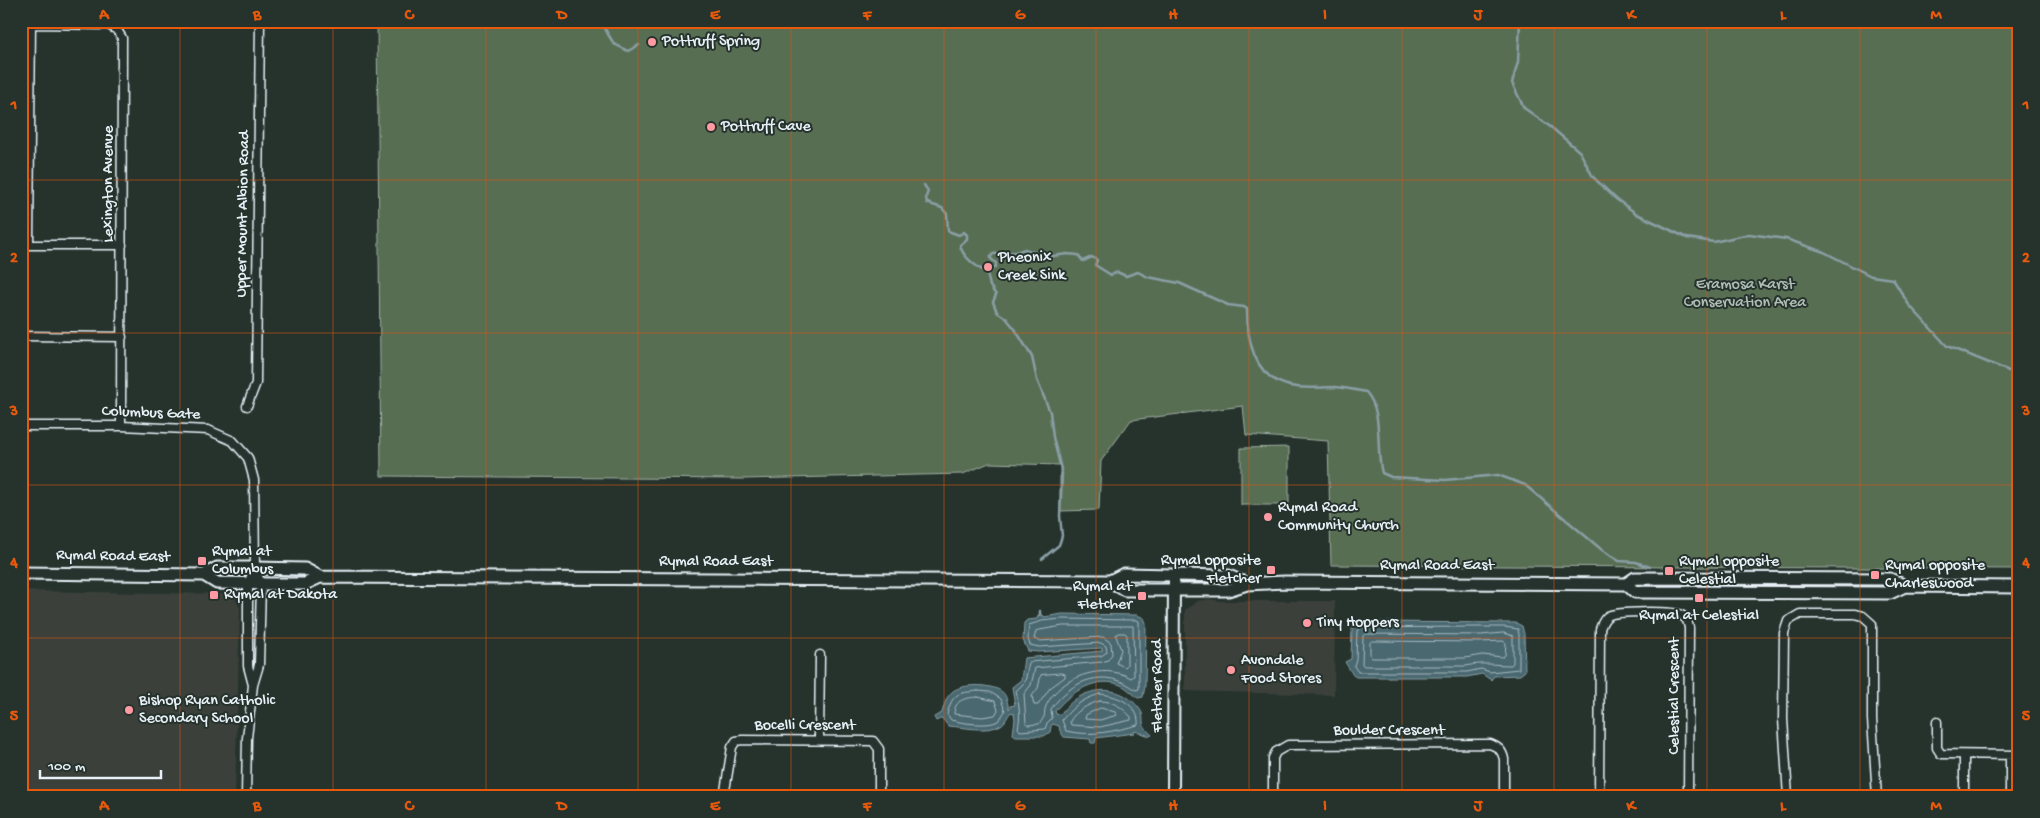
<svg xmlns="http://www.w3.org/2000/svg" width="2040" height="818" font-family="'Gochi Hand',sans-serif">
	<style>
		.built { fill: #3b413a }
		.green { fill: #596e52; stroke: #a0b0a5 }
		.water { fill: #4a6870; stroke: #899fa6 }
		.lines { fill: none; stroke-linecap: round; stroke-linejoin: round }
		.shore { stroke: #a9bac2; stroke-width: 1 }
		.stream { stroke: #899fa6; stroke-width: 2.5 }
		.minor-casing { stroke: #e8f1f8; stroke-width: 11 }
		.tertiary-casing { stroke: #e8f1f8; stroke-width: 14 }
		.secondary-casing { stroke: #e8f1f8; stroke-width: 15 }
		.minor { stroke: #26332d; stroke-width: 8 }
		.tertiary { stroke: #26332d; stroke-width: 10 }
		.secondary { stroke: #26332d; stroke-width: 11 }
		.grid { fill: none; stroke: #e8590c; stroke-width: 1; stroke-opacity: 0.55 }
		.poi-dot { fill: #ff9aa2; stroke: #26332d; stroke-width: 2 }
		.labels { text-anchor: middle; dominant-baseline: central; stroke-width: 4; stroke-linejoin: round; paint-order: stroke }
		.poi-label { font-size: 16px; fill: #e8f1f8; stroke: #26332d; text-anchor: start }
		.street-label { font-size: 16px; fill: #e8f1f8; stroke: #26332d }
		.park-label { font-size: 16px; fill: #afbdb6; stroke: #26332d }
		.neatline { fill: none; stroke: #e8590c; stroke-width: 2 }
		.grid-label { font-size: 16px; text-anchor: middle; font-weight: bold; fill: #e8590c }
	</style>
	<rect width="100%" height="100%" fill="#26332d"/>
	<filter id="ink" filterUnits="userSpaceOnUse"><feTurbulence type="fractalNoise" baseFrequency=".02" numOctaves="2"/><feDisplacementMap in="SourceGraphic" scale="10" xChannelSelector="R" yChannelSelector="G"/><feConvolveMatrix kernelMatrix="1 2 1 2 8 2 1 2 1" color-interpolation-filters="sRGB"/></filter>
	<g filter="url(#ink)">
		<path class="built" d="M21,591L227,594L235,598L240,608L235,797H21Z
			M1209,599L1219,601H1335L1334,695L1185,691V610L1198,601Z"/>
		<path class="green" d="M377,21H2019V569L1331,565L1328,441L1246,435L1243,406L1131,420L1101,461L1099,510L1060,511V465L989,463L963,474L743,479L381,476Z
			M1289,447V505H1241V448Z"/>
		<path class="water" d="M1062,614L1137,615L1144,618L1146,623L1145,686L1143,697L1138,698C1134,695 1128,689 1123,686C1098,674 1070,692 1055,711L1056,714L1060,715C1079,686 1121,680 1141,711C1144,716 1142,721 1144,726C1145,729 1149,732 1152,735L1150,736L1135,731L1134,733L1096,738L1095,743H1091L1090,739L1064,737L1060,731L1059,726L1053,724L1051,726L1050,732L1044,736H1016L1013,734L1015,719L1014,713L1011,712C1007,716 1006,722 1001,725C987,733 964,727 948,726L942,718L936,721L934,717L942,713C944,705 946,697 952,692C962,683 990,684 1001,691C1007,695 1007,702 1009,709L1010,708V706L1015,705L1012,687L1021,680L1024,658L1102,651V648L1038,652L1028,651L1023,640L1024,623L1027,620L1037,619L1038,615H1043L1044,617Z
			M1367,622L1516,623L1522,626L1524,634L1525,671L1520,675L1494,676L1491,680L1482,674L1467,677H1356L1353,675L1345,662L1351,659L1352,629L1354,625Z"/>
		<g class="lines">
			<path class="shore" d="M1062,619L1136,620L1139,621V689L1136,690C1105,667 1072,679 1051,709L1052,718L1047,723L1045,729L1020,731L1018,728C1021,716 1019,704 1016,691L1025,682L1029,662L1101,656L1107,652L1106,646L1101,643L1039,647L1030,645L1028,639L1029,625L1042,621Z
				M1063,626H1133L1134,676L1131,678C1103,662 1059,677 1046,706C1044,710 1045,714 1044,717C1042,720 1041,722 1039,724L1028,725L1026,723L1024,694L1031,685L1035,668L1102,662L1108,660L1112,654L1111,643L1103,637L1039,641L1034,639L1036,631Z
				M1471,627H1504L1518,629L1519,635V669L1490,672L1481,669L1467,672H1358L1354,666L1356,659L1357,631L1361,628Z
				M1118,633H1125L1127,635V665L1125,667L1116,663L1121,650L1116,636Z
				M1504,633L1513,636V663L1511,665C1495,665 1481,662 1466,666H1364L1362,664L1363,636L1365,634L1481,635Z
				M1372,641L1481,642L1503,641L1506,643L1505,655L1503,657L1482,655L1465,658H1372L1370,656V643Z
				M1062,673L1065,674V677L1050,688L1038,705H1034L1032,696L1038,688L1041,675Z
				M978,691L990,692L1001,699L1005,711C1003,714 1001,718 998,721C989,727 961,723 951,720L947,714C953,693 957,693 978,691Z
				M1100,694C1117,695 1140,705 1138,725C1115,731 1091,737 1066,731L1062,720C1073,707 1082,699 1100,694Z
				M978,697L995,701L998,710L995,715L982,717L954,714C955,699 965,698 978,697Z
				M1100,701C1114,701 1122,707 1131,717V720L1100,727L1071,725L1070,721C1076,711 1088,704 1100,701Z
				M1101,708L1115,712L1117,715L1100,720L1085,719L1086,715Z"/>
			<path class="stream" d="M600,21L614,44L628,51L639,45
				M1520,21L1518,62L1512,83L1524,108L1552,128L1580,152L1593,177L1616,199L1637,214L1687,238L1714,242L1749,234L1786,239L1824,252L1871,276L1893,279L1909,305L1947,346L2014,373L2019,369
				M924,185L928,191L926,197L927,203L942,208L947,214L948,231L959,235L964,232L967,235V239L960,245C962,257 977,267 987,273L990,286L996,295L993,302L997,312L1006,318L1015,329L1032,357L1037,380L1050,412L1053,437L1062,473L1060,516L1062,536L1059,545L1042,559
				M987,273L996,266V263L990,258L993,254L1016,252L1025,249L1046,257L1067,254L1078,255L1083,261L1092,257L1097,260L1095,265L1111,275L1117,272L1126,276L1138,272L1148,277L1179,283L1228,305L1244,307L1247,309C1247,344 1256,383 1297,387C1310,389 1323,387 1336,387C1346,388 1356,390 1366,392C1384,412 1375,447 1382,473L1391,477L1445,480L1498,475L1525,485L1602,550L1619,561L1636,562L1650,567
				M1040,611V615"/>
			<g class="minor-casing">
				<path id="minor" d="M31,24L108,25L117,30L122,38L121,426
					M21,245H122
					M29,245L31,21
					M21,336L122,337
					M247,406L256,383L260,21
					M21,426H121L208,430L233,441L248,458L254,480L255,568L261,584L259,665L253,685L247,738L246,797
					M253,685L248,666V583L255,568
					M1937,722V748L1941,754L2019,755
					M819,740L820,655
					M246,796L330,797
					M724,797L732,747L736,741L742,740L873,741L879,749V797
					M1273,797V758L1276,752L1288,745L1490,744C1498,747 1502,750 1504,759V797
					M1599,797L1600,629C1602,624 1603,619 1608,616C1615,611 1674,611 1681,615C1687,618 1688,622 1689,628L1688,797
					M1788,797L1783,719L1784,633L1788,621L1800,614H1855L1863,616L1872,624V719L1877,797
					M1964,797V755
					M2010,797V755"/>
			</g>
			<g class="tertiary-casing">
				<path id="tertiary" d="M1173,797L1174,575"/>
			</g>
			<g class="secondary-casing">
				<path id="secondary" d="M21,573L204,575L217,568H255L305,569L320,577
					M204,575L217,583L269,584H305L320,577L1110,581L1125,590H1228L1247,584L1285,582L1626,584L1635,578L1890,579L1905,586
					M1110,581L1124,574L1174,575L1229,576L1247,584
					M1626,584L1635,592L1890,593L1905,586L2019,587"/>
			</g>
			<use href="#minor" class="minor"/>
			<use href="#tertiary" class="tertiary"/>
			<use href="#secondary" class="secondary"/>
		</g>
	</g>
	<path class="grid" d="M180,21V797M333,21V797M486,21V797M638,21V797M791,21V797M944,21V797M1096,21V797M1249,21V797M1402,21V797M1554,21V797M1707,21V797M1860,21V797M21,180H2019M21,333H2019M21,485H2019M21,638H2019"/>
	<g class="poi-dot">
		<circle cx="652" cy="42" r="5"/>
		<circle cx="711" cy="127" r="5"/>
		<circle cx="988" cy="267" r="5"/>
		<circle cx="1268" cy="517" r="5"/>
		<rect x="197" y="556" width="10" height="10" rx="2.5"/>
		<rect x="1266" y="565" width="10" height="10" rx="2.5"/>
		<rect x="1664" y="566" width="10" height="10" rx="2.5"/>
		<rect x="1870" y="570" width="10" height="10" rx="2.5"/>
		<rect x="209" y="590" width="10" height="10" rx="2.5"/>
		<rect x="1137" y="591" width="10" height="10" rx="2.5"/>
		<rect x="1694" y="593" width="10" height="10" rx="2.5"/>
		<circle cx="1307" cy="623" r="5"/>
		<circle cx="1231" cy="670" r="5"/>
		<circle cx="129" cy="710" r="5"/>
	</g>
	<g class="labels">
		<g class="poi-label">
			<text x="662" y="42">Pottruff Spring</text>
			<text x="721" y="127">Pottruff Cave</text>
			<text x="998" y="258">Pheonix<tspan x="998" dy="18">Creek Sink</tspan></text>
			<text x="1278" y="508">Rymal Road<tspan x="1278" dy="18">Community Church</tspan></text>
			<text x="212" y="552">Rymal at<tspan x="212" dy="18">Columbus</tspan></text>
			<text x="1261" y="561" text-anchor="end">Rymal opposite<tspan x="1261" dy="18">Fletcher</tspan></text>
			<text x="1679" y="562">Rymal opposite<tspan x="1679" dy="18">Celestial</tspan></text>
			<text x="1885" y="566">Rymal opposite<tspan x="1885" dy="18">Charleswood</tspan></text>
			<text x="1132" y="587" text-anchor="end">Rymal at<tspan x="1132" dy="18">Fletcher</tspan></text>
			<text x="224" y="595">Rymal at Dakota</text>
			<text x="1699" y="616" text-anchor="middle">Rymal at Celestial</text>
			<text x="1317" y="623">Tiny Hoppers</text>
			<text x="1241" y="661">Avondale<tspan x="1241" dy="18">Food Stores</tspan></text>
			<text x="139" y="701">Bishop Ryan Catholic<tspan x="139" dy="18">Secondary School</tspan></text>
		</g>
		<g class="street-label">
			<text transform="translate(109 184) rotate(-90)">Lexington Avenue</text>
			<text transform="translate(244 214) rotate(-89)">Upper Mount Albion Road</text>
			<text transform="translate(151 414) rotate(2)">Columbus Gate</text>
			<text transform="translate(113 557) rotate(1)">Rymal Road East</text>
			<text x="716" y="562">Rymal Road East</text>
			<text x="1437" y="566">Rymal Road East</text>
			<text transform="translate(1158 686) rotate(-90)">Fletcher Road</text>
			<text transform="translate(1675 696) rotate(-90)">Celestial Crescent</text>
			<text x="805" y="726">Bocelli Crescent</text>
			<text x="1389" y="731">Boulder Crescent</text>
		</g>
		<g class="park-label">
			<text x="1745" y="285">Eramosa Karst<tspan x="1745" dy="18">Conservation Area</tspan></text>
		</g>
	</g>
	<rect width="2040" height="818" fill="none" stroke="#26332d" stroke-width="55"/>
	<path d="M40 770v8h121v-8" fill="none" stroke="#e8f1f8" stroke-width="2.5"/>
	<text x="48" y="770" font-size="15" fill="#e8f1f8" stroke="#26332d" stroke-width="4" paint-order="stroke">100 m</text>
	<rect x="28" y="28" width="1984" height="762" class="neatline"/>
	<g class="grid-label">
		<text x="104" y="19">A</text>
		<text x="257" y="19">B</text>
		<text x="409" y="19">C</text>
		<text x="562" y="19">D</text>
		<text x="715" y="19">E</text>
		<text x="867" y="19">F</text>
		<text x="1020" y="19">G</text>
		<text x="1173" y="19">H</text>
		<text x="1325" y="19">I</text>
		<text x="1478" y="19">J</text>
		<text x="1631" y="19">K</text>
		<text x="1783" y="19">L</text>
		<text x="1936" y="19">M</text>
		<text x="14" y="109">1</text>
		<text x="2026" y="109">1</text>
		<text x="14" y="262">2</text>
		<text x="2026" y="262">2</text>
		<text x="14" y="415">3</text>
		<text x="2026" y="415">3</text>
		<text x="14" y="567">4</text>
		<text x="2026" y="567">4</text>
		<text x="14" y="720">5</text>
		<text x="2026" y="720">5</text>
		<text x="104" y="810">A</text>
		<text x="257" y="810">B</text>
		<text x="409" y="810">C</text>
		<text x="562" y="810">D</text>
		<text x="715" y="810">E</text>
		<text x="867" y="810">F</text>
		<text x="1020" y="810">G</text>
		<text x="1173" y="810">H</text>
		<text x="1325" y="810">I</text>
		<text x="1478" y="810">J</text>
		<text x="1631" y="810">K</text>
		<text x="1783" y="810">L</text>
		<text x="1936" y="810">M</text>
	</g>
</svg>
